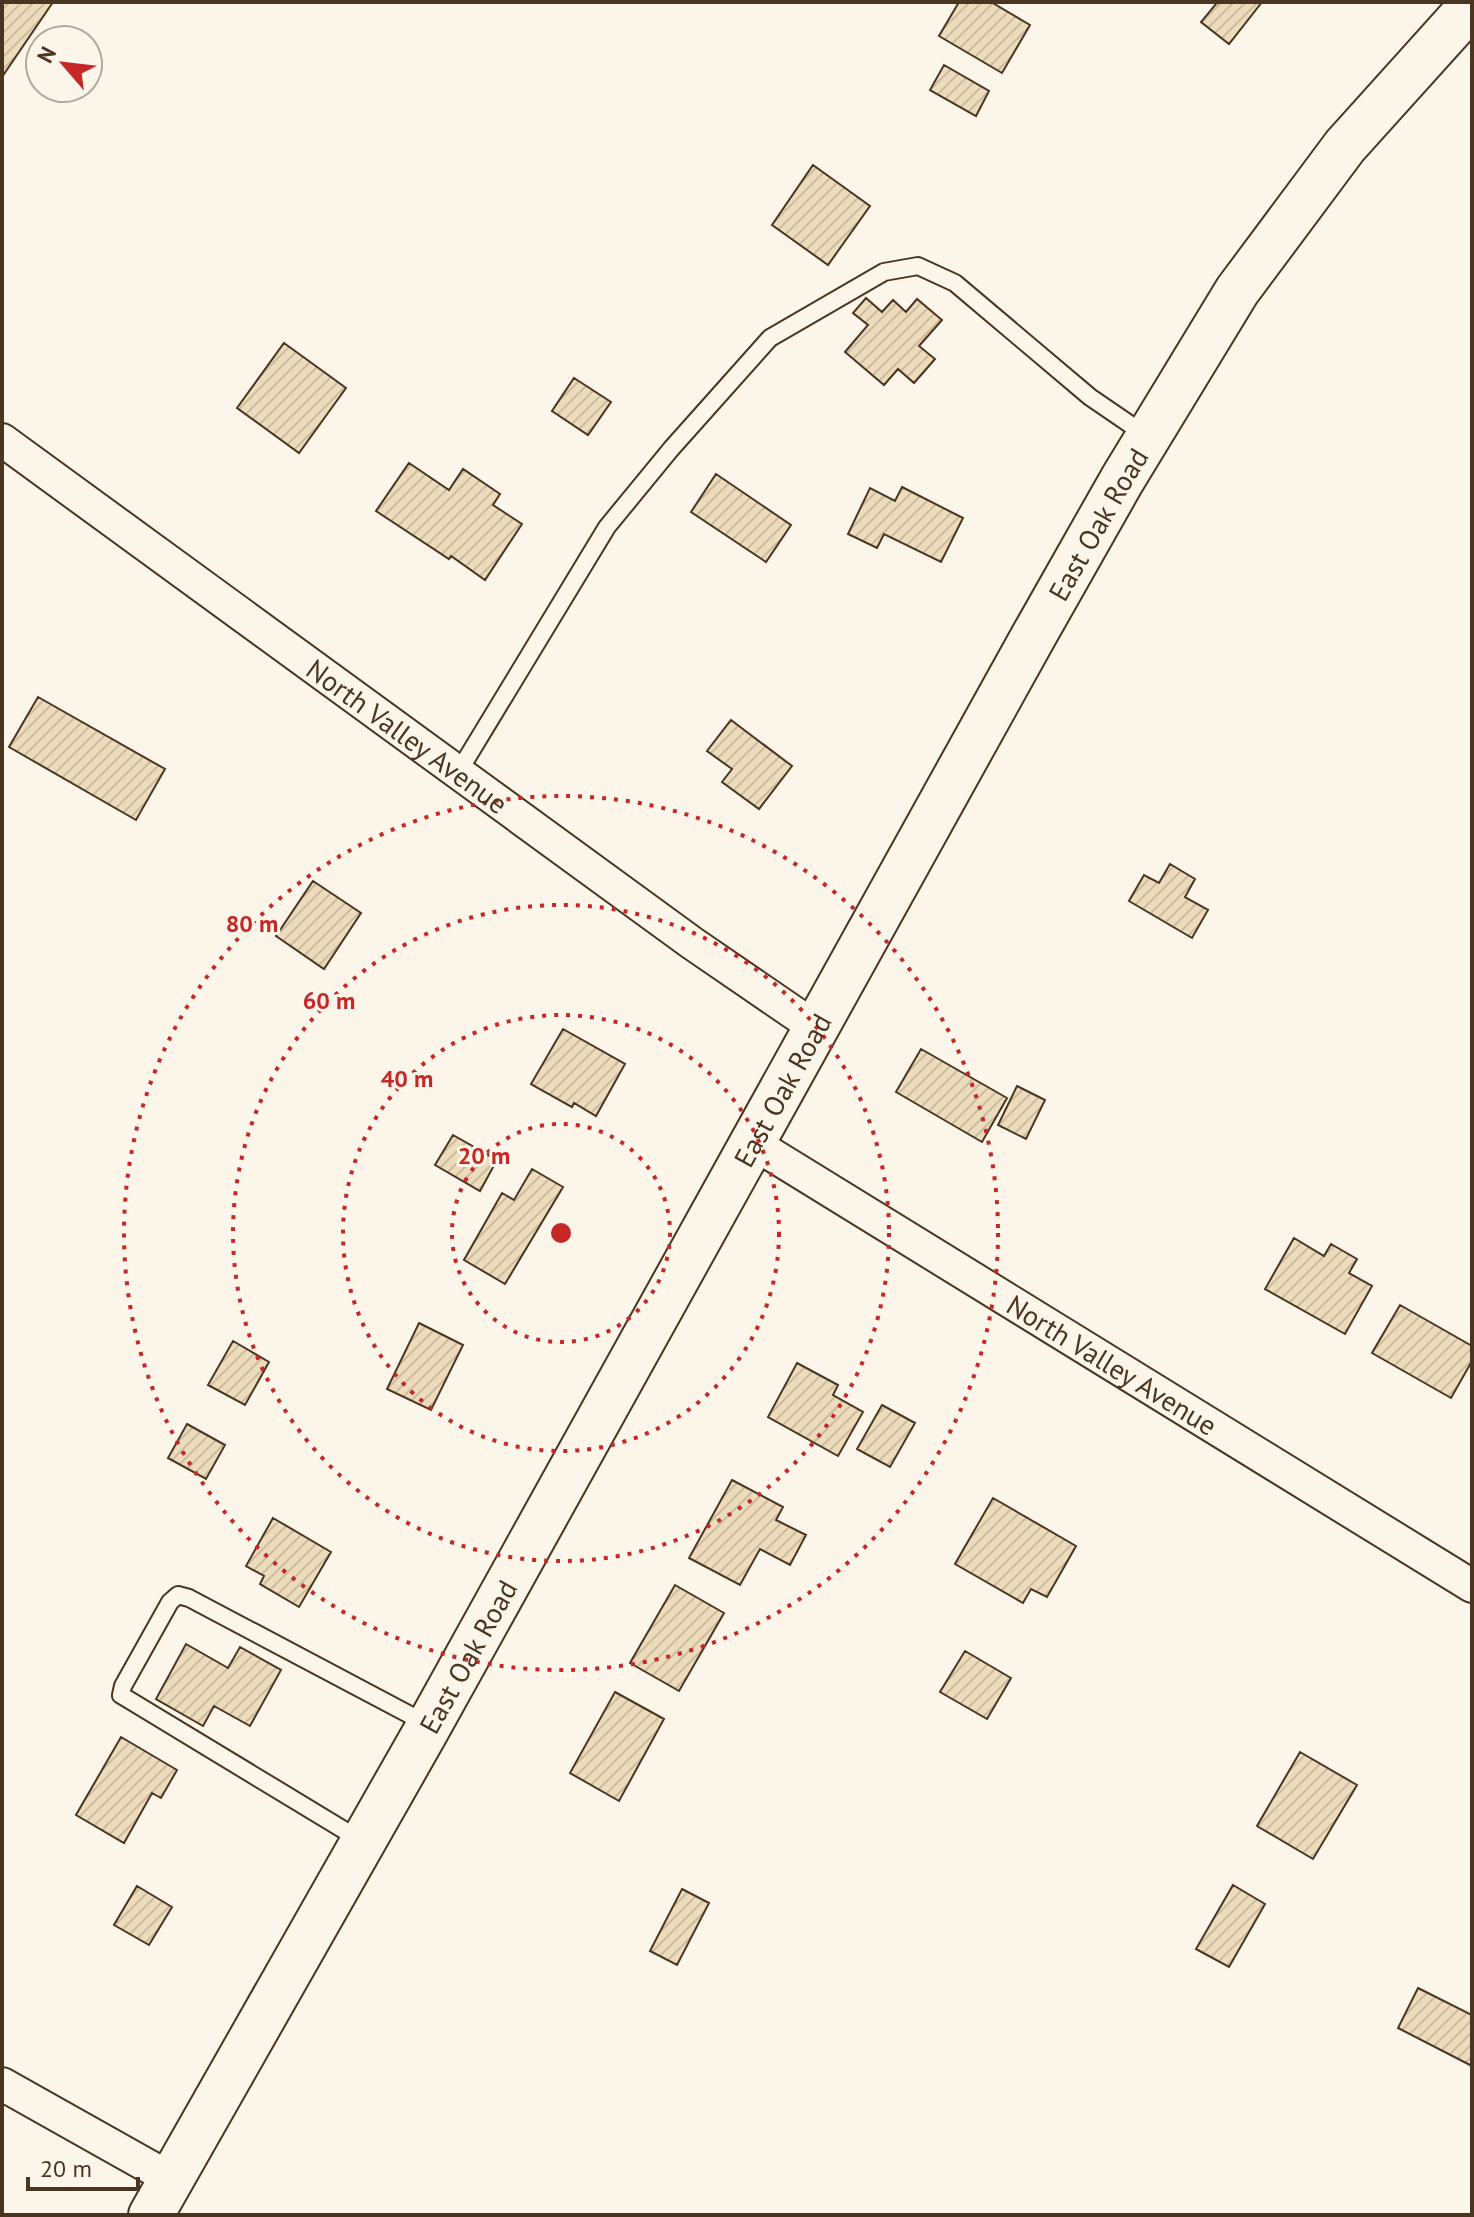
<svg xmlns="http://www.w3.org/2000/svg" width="1474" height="2217" font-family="'PT Sans',sans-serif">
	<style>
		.building { fill: url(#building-hatch); stroke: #4a3520; stroke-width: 2 }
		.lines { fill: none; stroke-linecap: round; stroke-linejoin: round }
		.lane-casing { stroke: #4a3520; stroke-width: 20 }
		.street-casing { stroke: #4a3520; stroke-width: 36 }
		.secondary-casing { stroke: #4a3520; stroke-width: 48 }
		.lane { stroke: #fbf6e9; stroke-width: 16 }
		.street { stroke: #fbf6e9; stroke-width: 32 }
		.secondary { stroke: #fbf6e9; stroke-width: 44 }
		.ring { fill: none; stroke: #c62828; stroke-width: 4; stroke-dasharray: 4 8 }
		.labels { text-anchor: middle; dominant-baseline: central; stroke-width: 6; stroke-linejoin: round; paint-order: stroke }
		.street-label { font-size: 28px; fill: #4a3520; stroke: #fbf6e9 }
		.centre { fill: #c62828; stroke: #fbf6e9; stroke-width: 4 }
		.ring-label { font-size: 24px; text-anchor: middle; font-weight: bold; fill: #c62828; stroke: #fbf6e9; stroke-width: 6; stroke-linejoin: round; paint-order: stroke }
	</style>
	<defs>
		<pattern id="building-hatch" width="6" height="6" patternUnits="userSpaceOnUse" patternTransform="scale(2)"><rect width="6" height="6" fill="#ecdcbc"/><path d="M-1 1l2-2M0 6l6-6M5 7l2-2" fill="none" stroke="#ccbda1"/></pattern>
	</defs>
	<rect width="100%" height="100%" fill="#fbf6e9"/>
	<path class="building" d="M2,2H53L2,77Z
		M959,2H991L1030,25L1002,73L939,36Z
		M1213,2H1262L1229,44L1201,22L1216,4Z
		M944,65L989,91L976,116L930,90Z
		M813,165L870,206L828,265L772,225Z
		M866,298L882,312L893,300L906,312L917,299L942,320L919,346L935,359L914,383L898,369L884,385L845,352L868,325L853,313Z
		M284,343L346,388L299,453L237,408Z
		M574,378L611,402L588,435L552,411Z
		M409,463L449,490L463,469L500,494L493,505L522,524L485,580L451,556L449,559L376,511Z
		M716,474L791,525L766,562L691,512Z
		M902,487L963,518L941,562L884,534L877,548L848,534L870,488L895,501Z
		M38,697L165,769L136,820L9,747Z
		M731,720L792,766L759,809L722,782L732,769L707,751Z
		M1170,864L1195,879L1185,897L1208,910L1192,938L1129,901L1144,875L1159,883Z
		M313,881L361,913L324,969L276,936Z
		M563,1029L625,1064L596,1116L574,1103L572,1107L531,1084Z
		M921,1049L1007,1098L982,1142L896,1092Z
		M1017,1086L1045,1100L1026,1139L998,1125Z
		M453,1135L497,1160L480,1191L435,1165Z
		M532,1169L563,1187L505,1284L464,1260L502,1193L514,1200Z
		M1294,1238L1324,1256L1331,1244L1357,1259L1349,1273L1372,1286L1345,1334L1265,1289Z
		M1400,1305L1472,1346V1361L1451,1398L1372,1353Z
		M419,1323L463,1345L431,1410L387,1389Z
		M233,1341L269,1362L245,1405L208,1385Z
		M797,1363L838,1385L833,1395L863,1412L838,1456L768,1417Z
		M882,1405L915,1423L890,1467L857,1449Z
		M187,1424L225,1445L206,1479L168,1458Z
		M732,1480L783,1507L776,1520L806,1535L790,1565L760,1549L740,1585L689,1558Z
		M993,1498L1076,1546L1047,1597L1031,1589L1023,1603L955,1564Z
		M273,1518L331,1552L299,1607L260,1584L264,1576L246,1566Z
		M675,1585L724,1613L679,1691L630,1663Z
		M186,1644L228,1668L240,1647L281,1670L250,1726L214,1706L203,1726L156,1699Z
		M965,1651L1011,1678L987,1719L940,1692Z
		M615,1692L664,1719L619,1801L570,1773Z
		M121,1737L177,1770L161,1798L152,1793L124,1843L76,1815Z
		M1300,1752L1357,1785L1313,1859L1257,1826Z
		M1233,1885L1265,1904L1229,1967L1196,1949Z
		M137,1886L172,1907L149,1945L114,1925Z
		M682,1889L709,1903L677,1965L650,1951Z
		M1418,1988L1472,2015V2066L1398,2028Z"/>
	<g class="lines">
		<g class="lane-casing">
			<path id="lane" d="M459,771L607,527L671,449L770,338L884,272L918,266L955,283L1090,397L1147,436
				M362,1841L121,1695L123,1686L170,1602L178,1595L189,1598L429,1725"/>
		</g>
		<g class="street-casing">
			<g id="street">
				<path id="s1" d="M2,440L692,943L816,1028"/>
				<path id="s2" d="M753,1143L1472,1586"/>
				<path d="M2,2084L171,2179"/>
			</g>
		</g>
		<g class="secondary-casing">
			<g id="secondary">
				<path id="s3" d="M151,2215L426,1731L1033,637L1122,480L1237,291L1345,146L1472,5"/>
			</g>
		</g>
		<use href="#lane" class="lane"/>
		<use href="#street" class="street"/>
		<use href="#secondary" class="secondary"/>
	</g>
	<g class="ring">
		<circle cx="561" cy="1233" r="109"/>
		<circle cx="561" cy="1233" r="218"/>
		<circle cx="561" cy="1233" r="328"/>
		<circle cx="561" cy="1233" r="437"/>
	</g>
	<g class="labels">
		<g class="street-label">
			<text stroke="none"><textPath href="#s3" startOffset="1938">East Oak Road</textPath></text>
			<text stroke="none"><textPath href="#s1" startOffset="502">North Valley Avenue</textPath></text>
			<text stroke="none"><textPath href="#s3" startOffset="1290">East Oak Road</textPath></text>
			<text stroke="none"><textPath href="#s2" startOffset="422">North Valley Avenue</textPath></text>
			<text stroke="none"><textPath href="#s3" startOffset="642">East Oak Road</textPath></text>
		</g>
	</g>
	<circle cx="561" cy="1233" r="12" class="centre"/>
	<g class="ring-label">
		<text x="252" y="932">80 m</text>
		<text x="329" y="1009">60 m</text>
		<text x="407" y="1087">40 m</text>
		<text x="484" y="1164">20 m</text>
	</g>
	<rect width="1474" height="2217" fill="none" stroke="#4a3520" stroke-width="8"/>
	<g transform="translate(64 64) rotate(298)"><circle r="38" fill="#fbf6e9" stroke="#b4a999" stroke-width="2"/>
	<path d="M0-6L14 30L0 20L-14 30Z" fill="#c62828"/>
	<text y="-12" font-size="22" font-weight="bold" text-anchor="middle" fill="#4a3520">N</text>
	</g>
	<path d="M28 2177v12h110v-12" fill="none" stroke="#4a3520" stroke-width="4"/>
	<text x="40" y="2177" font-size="24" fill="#4a3520" stroke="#fbf6e9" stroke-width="6" paint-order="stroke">20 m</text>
</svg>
